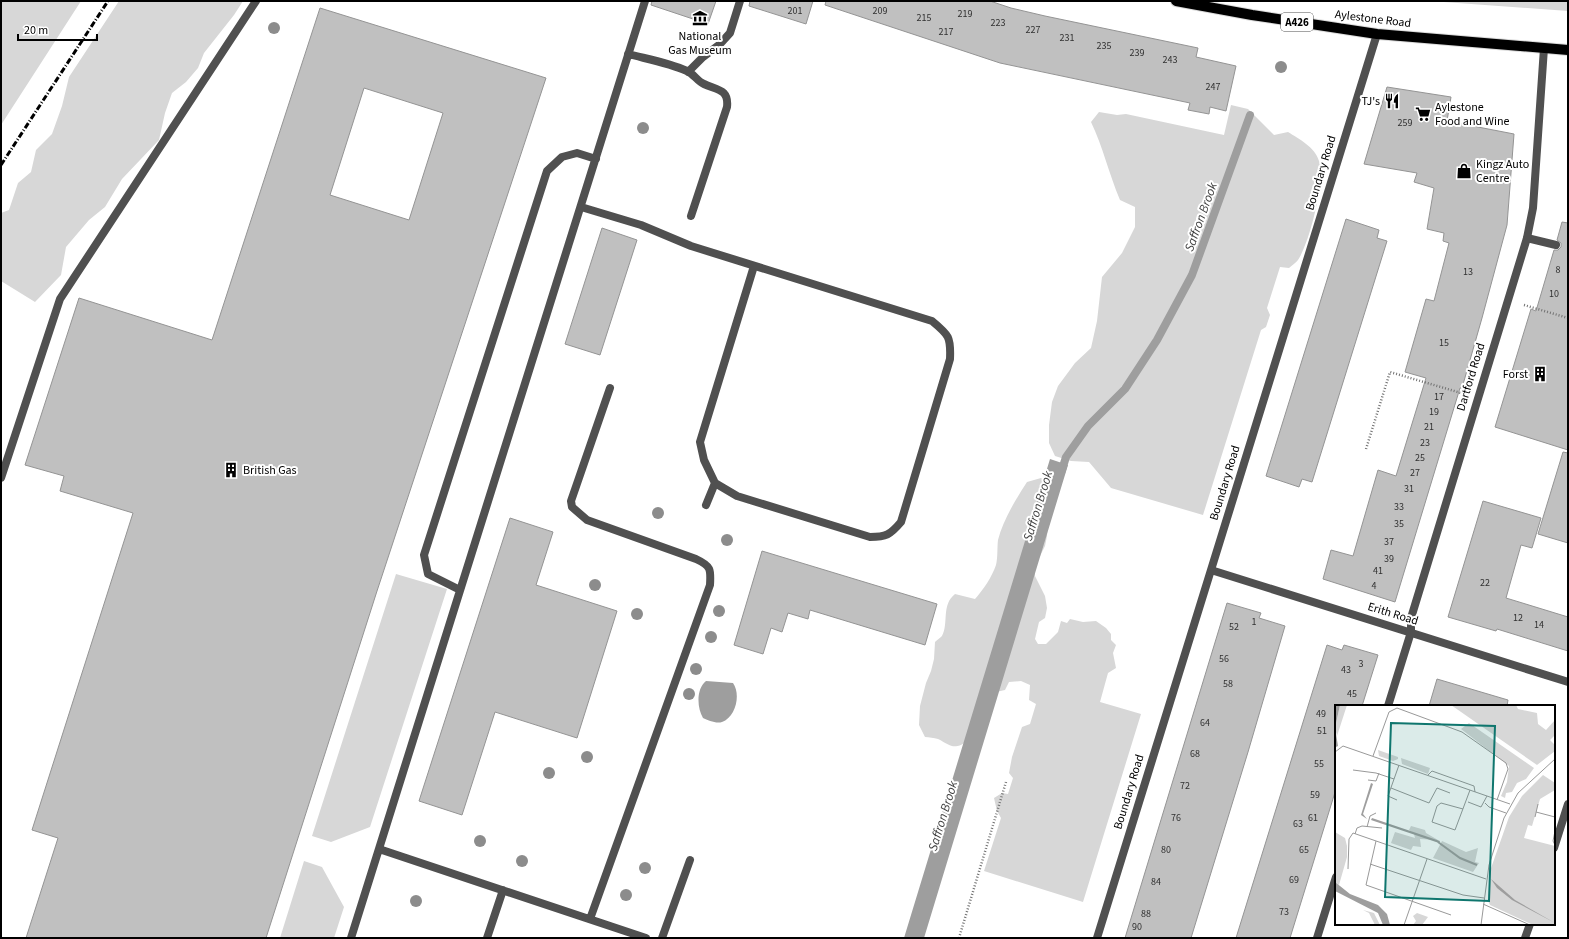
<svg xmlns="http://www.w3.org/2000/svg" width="1569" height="939" font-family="'Source Sans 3',sans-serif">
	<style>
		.green { fill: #d7d7d7 }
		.water { fill: #9e9e9e }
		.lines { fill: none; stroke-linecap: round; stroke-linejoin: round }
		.stream { stroke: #9e9e9e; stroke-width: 8 }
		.building { fill: #c0c0c0; stroke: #949494; fill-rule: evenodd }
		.primary-casing { stroke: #dbdbdb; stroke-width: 12 }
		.path { stroke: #727272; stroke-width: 2.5; stroke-dasharray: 1 2; stroke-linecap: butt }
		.service { stroke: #505050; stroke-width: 8 }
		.minor { stroke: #505050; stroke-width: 8 }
		.primary { stroke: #000; stroke-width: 10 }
		.rail { stroke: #000; stroke-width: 3; stroke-dasharray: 6 2 1 2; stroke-linecap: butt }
		.tree { fill: #8c8c8c }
		.labels { text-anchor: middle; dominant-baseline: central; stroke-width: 4; stroke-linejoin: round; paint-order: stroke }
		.number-label { font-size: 10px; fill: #303030 }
		.shield { fill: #fff; stroke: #4c4c4c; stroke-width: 1 }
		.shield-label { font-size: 11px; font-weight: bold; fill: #000 }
		.street-label { font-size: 12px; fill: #000; stroke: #fff }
		.poi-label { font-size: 12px; fill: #000; stroke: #fff; text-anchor: start }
		.water-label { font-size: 13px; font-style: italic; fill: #3f3f3f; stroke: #fff }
		.inset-river { fill: none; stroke: #9e9e9e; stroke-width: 2 }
		.inset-road { fill: none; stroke: #999; stroke-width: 1 }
		.view { fill: #0f766e; fill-opacity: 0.15; stroke: #0f766e; stroke-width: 2 }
		.inset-edge { fill: none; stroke: #000; stroke-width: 2 }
	</style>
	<rect width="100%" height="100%" fill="#fff"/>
	<path class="green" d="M1,1H81L1,125Z
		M119,1H243L234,15L204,53L198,68L186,82L172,93L165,113L159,140L122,179L105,207L89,220L66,247L61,275L35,302L1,281V213L9,210L18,183L31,172L36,150L52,134L62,106L69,77Z
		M1430,1H1568V11Z
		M1231,105L1248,109L1274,135L1288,132C1299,139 1315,147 1319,161C1325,181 1310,242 1298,260C1296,263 1292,265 1289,268L1280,267L1267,308L1270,315L1266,327L1261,330L1203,515L1111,488L1089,462L1071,461L1055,456L1049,443V425L1052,402L1058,386L1075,363L1091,348L1097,321L1102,277L1122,253L1135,227V207L1120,200C1109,174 1103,147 1091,122L1099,112L1117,115L1126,114L1224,135Z
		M1041,478L1050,484L1047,536L1045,546L1035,566V576L1045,596L1047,608L1045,618L1039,622L1035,639L1038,644H1046L1058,632L1061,621L1067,623L1070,619L1083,622L1096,621L1106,628L1111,634V640L1116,645L1113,653L1116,668L1108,673L1100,702L1141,714L1083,902L984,871L1001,818L997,811L994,798L1002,793L1008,794L1013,778L1009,773L1012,757L1022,727L1030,724L1036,704L1029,700L1030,685L1021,681L1009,682L1005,690L996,692L967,741C954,751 950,745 938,739C934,738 929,737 925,737L919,725L920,706L926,683L931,671L934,659L935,642C937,640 940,638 942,636C949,623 941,605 955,594L975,599C983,590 992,577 996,565C998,557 997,548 998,540C1003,520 1016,499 1027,482Z
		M396,574L447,589L370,827L331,842L312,836Z
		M304,861L322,867L344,907L334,938H280Z"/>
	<path class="water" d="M1050,459L1068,465L924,938H904Z
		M706,681L733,683C741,694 736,717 722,722C716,724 708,720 703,718C697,708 696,689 706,681Z"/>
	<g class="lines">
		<path class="stream" d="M1061,473L1066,457L1088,426L1125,389L1157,340L1192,275L1250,115"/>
	</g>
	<path class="building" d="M652,1H716L708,24L651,5Z
		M750,1H813L806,24L749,6Z
		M826,1H990L1011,8L1045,16L1198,48L1196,57L1236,66L1226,111L1210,107L1209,114L1188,110L1190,103L1000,63L825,5Z
		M320,8L546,78L377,591L266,938H26L58,838L32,830L133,513L60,491L64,476L25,465L79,298L212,340ZM364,88L443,113L409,220L330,195Z
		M1387,87L1451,97L1447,121L1514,134L1507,225L1482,318L1462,388H1460L1395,602L1323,579L1331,550L1353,556L1378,470L1396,476L1426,378L1405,372L1426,299L1434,301L1449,243L1443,241L1444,233L1427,229L1434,188L1414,182L1417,173L1364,164Z
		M1346,219L1379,230L1377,238L1387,241L1312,482L1302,479L1299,487L1266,476Z
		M1562,222L1568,223V450L1495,427L1531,309L1536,311L1554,250H1558L1561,247V243L1557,240Z
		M602,228L637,240L600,355L565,344Z
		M1563,452L1568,453V543L1538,534Z
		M1483,501L1541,518L1532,548L1521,545L1506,598L1568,617V651L1497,629L1496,631L1448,617Z
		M510,518L553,532L536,585L617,611L577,738L495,712L462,815L419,801Z
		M762,551L937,604L925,645L810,610L808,619L788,613L782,632L771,628L763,654L734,645Z
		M1227,603L1261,613L1259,618L1285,626L1248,752L1191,938H1125Z
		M1327,645L1342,650L1344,645L1378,655L1362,706H1336V789L1290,938H1236Z
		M1437,679L1508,700L1507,706H1429Z"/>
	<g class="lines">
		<g class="primary-casing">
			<path id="primary" d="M1176,1L1252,15L1377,34L1568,50"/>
		</g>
		<path class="path" d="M1524,305L1568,318
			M1366,449L1390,372L1461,393
			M959,938L1006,782"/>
		<path class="service" d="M628,54C647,59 669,63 687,71C694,74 697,81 704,84C717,90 729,89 727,107L691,216
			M688,72L703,57L719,45L730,33L740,1
			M581,207L641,225L691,246L932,321C949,335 951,337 950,359L901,522C890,535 886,537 870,537L737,496L715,483L704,460L700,442L754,266
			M1527,238L1556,245
			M1,478L60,299L256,1
			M706,505L715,483
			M460,590L428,574L424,555L547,171L562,157L577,153L596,159
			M379,849L646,938
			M590,919L710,585C711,569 711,566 696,559L587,520L572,507L571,501L610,388
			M351,938L645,1
			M487,938L503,890
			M662,938L690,860"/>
		<path class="minor" d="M1211,570L1568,682
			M1388,706L1411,632V618L1527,238L1533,208L1544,48
			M1554,848L1568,804
			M1097,938L1377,34
			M1317,938L1336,877
			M1525,938L1530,924"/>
		<use href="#primary" class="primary"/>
		<path class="rail" d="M1,165L108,1"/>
	</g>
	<g class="tree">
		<circle cx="274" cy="28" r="6"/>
		<circle cx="1281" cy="67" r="6"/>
		<circle cx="643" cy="128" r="6"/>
		<circle cx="658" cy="513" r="6"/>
		<circle cx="727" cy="540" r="6"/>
		<circle cx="595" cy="585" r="6"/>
		<circle cx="719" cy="611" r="6"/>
		<circle cx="637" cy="614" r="6"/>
		<circle cx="711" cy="637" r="6"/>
		<circle cx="696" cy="669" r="6"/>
		<circle cx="689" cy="694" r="6"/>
		<circle cx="587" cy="757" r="6"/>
		<circle cx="549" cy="773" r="6"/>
		<circle cx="480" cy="841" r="6"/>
		<circle cx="522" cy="861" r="6"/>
		<circle cx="645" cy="868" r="6"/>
		<circle cx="626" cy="895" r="6"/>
		<circle cx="416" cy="901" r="6"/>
	</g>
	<defs>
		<g id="museum-bare" transform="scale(1.2)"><path d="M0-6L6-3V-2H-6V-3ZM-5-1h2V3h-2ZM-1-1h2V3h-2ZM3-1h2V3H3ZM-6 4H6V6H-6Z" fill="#000" stroke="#fff" stroke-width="2.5" paint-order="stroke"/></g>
		<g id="restaurant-bare" transform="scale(1.2)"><path d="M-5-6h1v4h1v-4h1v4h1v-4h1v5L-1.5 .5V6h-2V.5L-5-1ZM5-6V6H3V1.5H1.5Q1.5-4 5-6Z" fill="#000" stroke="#fff" stroke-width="2.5" paint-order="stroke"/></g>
		<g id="supermarket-bare" transform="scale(1.2)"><path d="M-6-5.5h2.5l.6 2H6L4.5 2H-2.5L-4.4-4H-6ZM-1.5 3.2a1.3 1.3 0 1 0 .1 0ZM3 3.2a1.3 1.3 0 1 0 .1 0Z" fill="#000" stroke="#fff" stroke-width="2.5" paint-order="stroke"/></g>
		<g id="shop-bare" transform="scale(1.2)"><path d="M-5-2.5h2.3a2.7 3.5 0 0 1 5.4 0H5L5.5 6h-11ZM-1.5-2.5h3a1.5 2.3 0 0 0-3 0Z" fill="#000" stroke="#fff" stroke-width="2.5" paint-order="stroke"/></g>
		<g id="building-bare" transform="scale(1.2)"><path d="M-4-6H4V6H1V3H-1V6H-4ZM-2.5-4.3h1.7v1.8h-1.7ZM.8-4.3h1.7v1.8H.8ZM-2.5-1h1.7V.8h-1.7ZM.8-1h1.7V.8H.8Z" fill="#000" stroke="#fff" stroke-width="2.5" paint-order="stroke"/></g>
	</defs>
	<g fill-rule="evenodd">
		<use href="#museum-bare" x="700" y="18"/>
		<use href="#restaurant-bare" x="1392" y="101"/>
		<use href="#supermarket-bare" x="1423" y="114"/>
		<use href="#shop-bare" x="1464" y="171"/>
		<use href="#building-bare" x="1540" y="374"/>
		<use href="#building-bare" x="231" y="470"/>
	</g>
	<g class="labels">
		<g class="number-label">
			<text x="795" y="11">201</text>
			<text x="880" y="11">209</text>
			<text x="965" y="14">219</text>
			<text x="924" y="18">215</text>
			<text x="998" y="23">223</text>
			<text x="1033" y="30">227</text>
			<text x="946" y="32">217</text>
			<text x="1067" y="38">231</text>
			<text x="1104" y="46">235</text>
			<text x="1137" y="53">239</text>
			<text x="1170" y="60">243</text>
			<text x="1213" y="87">247</text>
			<text x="1405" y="123">259</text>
			<text x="1558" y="270">8</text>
			<text x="1468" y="272">13</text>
			<text x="1554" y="294">10</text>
			<text x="1444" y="343">15</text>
			<text x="1439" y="397">17</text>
			<text x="1434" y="412">19</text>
			<text x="1429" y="427">21</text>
			<text x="1425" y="443">23</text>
			<text x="1420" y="458">25</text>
			<text x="1415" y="473">27</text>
			<text x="1409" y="489">31</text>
			<text x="1399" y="507">33</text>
			<text x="1399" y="524">35</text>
			<text x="1389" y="542">37</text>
			<text x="1389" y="559">39</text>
			<text x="1378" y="571">41</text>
			<text x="1485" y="583">22</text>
			<text x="1374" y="586">4</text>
			<text x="1518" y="618">12</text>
			<text x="1254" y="622">1</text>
			<text x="1539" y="625">14</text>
			<text x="1234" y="627">52</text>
			<text x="1224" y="659">56</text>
			<text x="1361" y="664">3</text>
			<text x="1346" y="670">43</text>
			<text x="1228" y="684">58</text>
			<text x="1352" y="694">45</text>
			<text x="1321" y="714">49</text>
			<text x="1205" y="723">64</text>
			<text x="1322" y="731">51</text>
			<text x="1195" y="754">68</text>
			<text x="1319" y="764">55</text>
			<text x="1185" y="786">72</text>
			<text x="1315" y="795">59</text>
			<text x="1176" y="818">76</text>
			<text x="1313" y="818">61</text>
			<text x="1298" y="824">63</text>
			<text x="1166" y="850">80</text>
			<text x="1304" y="850">65</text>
			<text x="1294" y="880">69</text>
			<text x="1156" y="882">84</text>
			<text x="1284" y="912">73</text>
			<text x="1146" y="914">88</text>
			<text x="1137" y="927">90</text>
		</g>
		<rect class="shield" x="1281" y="13" width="32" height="18" rx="3"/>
		<g class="shield-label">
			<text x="1297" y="22">A426</text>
		</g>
		<g class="street-label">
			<text transform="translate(1373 19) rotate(7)">Aylestone Road</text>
			<text transform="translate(1321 173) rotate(-73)">Boundary Road</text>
			<text transform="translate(1471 377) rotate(-73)">Dartford Road</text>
			<text transform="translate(1225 483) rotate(-73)">Boundary Road</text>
			<text transform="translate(1393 614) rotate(17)">Erith Road</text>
			<text transform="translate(1129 792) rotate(-73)">Boundary Road</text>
		</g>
		<g class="poi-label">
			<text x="700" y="36" text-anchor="middle">National<tspan x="700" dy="14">Gas Museum</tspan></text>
			<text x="1380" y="101" text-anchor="end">TJ's</text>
			<text x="1435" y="107">Aylestone<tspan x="1435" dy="14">Food and Wine</tspan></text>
			<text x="1476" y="164">Kingz Auto<tspan x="1476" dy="14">Centre</tspan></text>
			<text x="1528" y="374" text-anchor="end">Forst</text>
			<text x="243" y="470">British Gas</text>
		</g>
		<g class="water-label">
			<text transform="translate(1201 217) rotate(-70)">Saffron Brook</text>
			<text transform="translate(1038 506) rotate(-73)">Saffron Brook</text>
			<text transform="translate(943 816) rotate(-73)">Saffron Brook</text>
		</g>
	</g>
	<g transform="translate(1335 705)">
		<rect width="220" height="220" fill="#fff"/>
		<path d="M5,0H12L2,31L0,23ZM116,0H181L183,4L202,8L203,19L211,25L220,15V30L215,35L220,40V46L202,60ZM134,18L199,63L191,74L182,78L177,87L171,88L170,93L166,91L172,77L174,61L126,24ZM43,45L63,52V54L58,56L44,51ZM66,53L95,63L93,69L67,59ZM208,70L220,78V85L205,94L197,121L193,120L189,133L220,141V220H198L155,200L153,196L155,166L174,112L187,91ZM76,121L90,125L91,128L103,135L85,134L86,142L78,141L76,145L56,138L60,127L80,133L79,129L74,125ZM0,127L10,133L12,141V152L4,180L0,177ZM107,136L131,147L143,143L140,157L144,158L138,167L98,153ZM28,205L39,208L45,220H40L34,208ZM82,208L93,212L87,220H78L81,216L78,211Z" fill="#d7d7d7"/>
		<path d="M0,0H5L0,23L3,41L1,42L0,37ZM36,78L38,79L28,109L32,114L26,110ZM37,113L105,136L104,138L36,115ZM156,174L180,195L220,218L177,195L162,183ZM0,177L15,189L43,200L52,209L55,220H48L43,208L0,186Z" fill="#9e9e9e"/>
		<path class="inset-river" d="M103,137L125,153L142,160"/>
		<path class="inset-road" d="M0,47L8,41L175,99M38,51L54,7L62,3L127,27L171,58L173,64L162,95M18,65L41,68L59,74M93,70L97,66L139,81L140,87M33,75L41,76L44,68M56,83L94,98L102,83L115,88M62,95L53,91L64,60M133,97L146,102L152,91M150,98L154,102L171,108M128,104L106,98L102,101L97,117L120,125L135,85M201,107L220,112M200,112L203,99M32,122L35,111L41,108M220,126L218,136L220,140M20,129L22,123L27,121L47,123M41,136L31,180L116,210M35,159L128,190L149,193M13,164L14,134L18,128L151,174M148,199L195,220M69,220L92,154M146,220L154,160L169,113L183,88L220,54"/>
		<path class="view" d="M56,18L160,21L154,196L50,192Z"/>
		<rect width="220" height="220" class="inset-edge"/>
	</g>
	<rect width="1569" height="939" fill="none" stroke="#000000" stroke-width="4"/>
	<path d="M18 34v6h79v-6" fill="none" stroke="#000000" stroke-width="2"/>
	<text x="24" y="34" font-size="12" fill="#000000" stroke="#ffffff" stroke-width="3" paint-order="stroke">20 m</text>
</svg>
